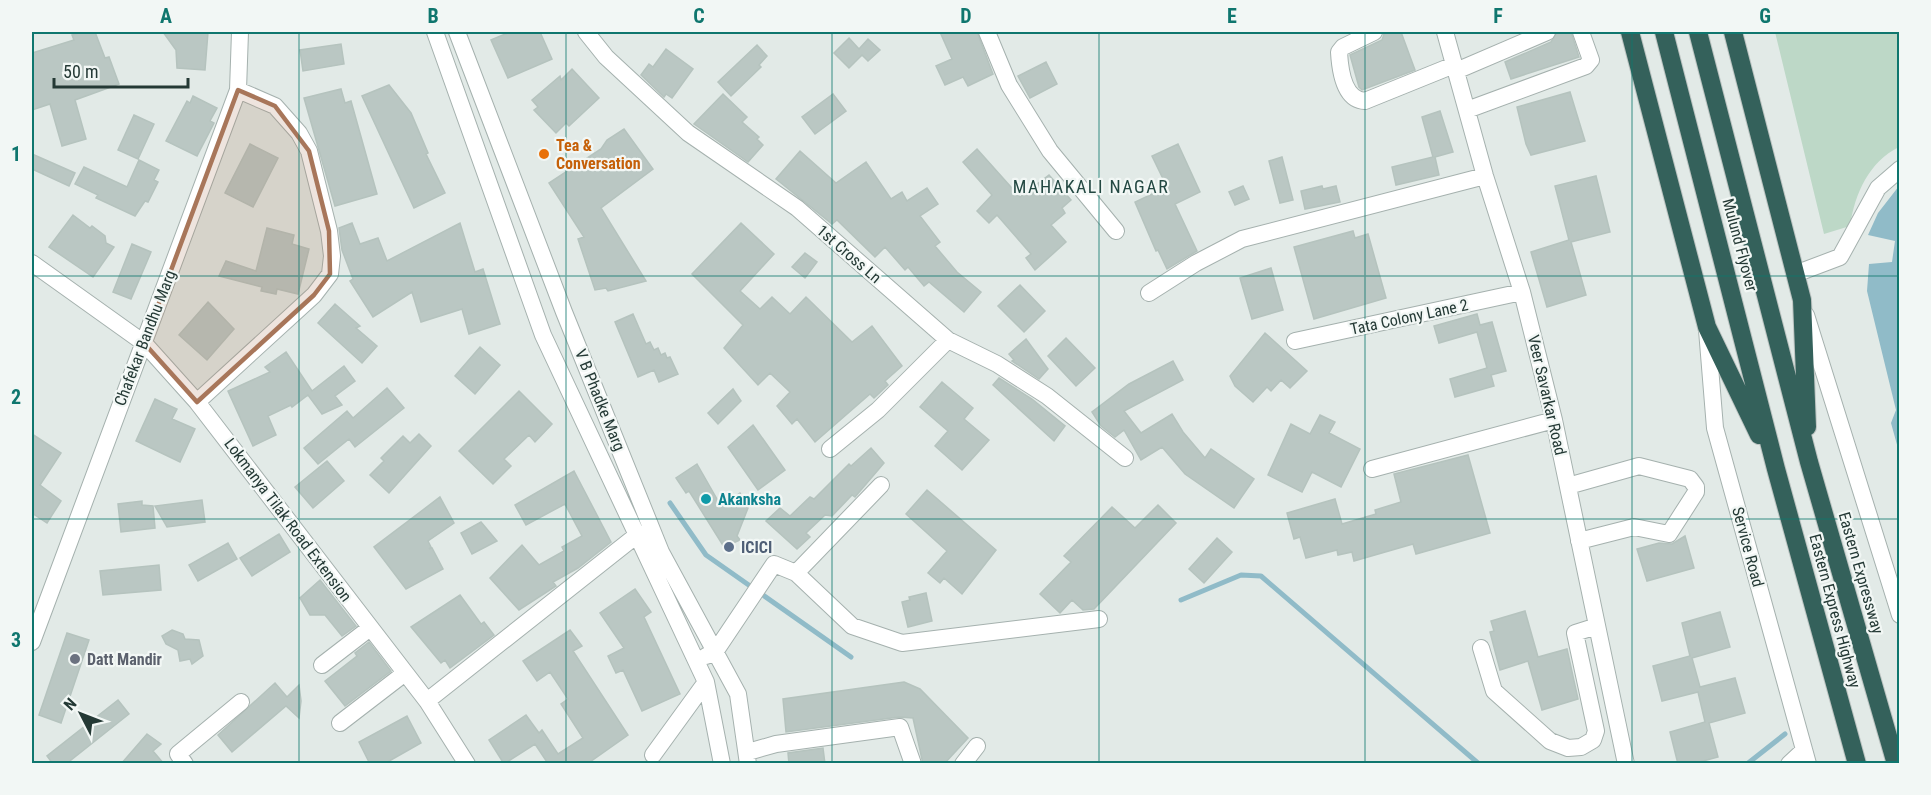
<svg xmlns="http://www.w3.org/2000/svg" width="1931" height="795" font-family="'Roboto Condensed',sans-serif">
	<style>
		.green { fill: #bdd8c7 }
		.water { fill: #90bbc8 }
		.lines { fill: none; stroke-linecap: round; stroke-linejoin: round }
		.stream { stroke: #90bbc8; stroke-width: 5 }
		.building { fill: #bac7c3; stroke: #b5c3be; stroke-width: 1.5 }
		.minor-casing { stroke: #a5b1ae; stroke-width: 18 }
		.highway-casing { stroke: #bdc4c2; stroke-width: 20 }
		.minor { stroke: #fff; stroke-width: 16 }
		.highway { stroke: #34615b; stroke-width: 18 }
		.marked { fill: #a8765a; fill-opacity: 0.2; stroke: #a8765a; stroke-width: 4.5; stroke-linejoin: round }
		.grid { fill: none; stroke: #0f766e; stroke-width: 1.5; stroke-opacity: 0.55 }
		.food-dot { fill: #e8710a; stroke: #f2f7f5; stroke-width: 2 }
		.culture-dot { fill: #0f9aa8; stroke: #f2f7f5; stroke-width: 2 }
		.service-dot { fill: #5c6f8a; stroke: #f2f7f5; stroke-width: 2 }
		.worship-dot { fill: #6b7280; stroke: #f2f7f5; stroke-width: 2 }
		.labels { text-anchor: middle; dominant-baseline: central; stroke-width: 4.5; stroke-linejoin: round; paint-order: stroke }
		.food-label { font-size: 16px; font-weight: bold; fill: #c56008; stroke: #f2f7f5; text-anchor: start }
		.street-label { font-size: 16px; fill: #243935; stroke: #f2f7f5 }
		.culture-label { font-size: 16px; font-weight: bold; fill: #0d838f; stroke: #f2f7f5; text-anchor: start }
		.service-label { font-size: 16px; font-weight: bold; fill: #4e5e75; stroke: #f2f7f5; text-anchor: start }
		.worship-label { font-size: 16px; font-weight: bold; fill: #5b616d; stroke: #f2f7f5; text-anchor: start }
		.neighbourhood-label { font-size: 18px; letter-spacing: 1.5px; fill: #234842; stroke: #f2f7f5 }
		.neatline { fill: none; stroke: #0f766e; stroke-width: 2 }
		.grid-label { font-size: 20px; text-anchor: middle; font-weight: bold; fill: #0f766e }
	</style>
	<rect width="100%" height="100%" fill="#e2eae7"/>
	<path class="green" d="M1775,32H1899V147C1869,162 1855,193 1850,226L1824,234Z"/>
	<path class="water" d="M1899,186V452L1891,423L1896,410L1867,291L1869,264L1892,262L1895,241L1868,235L1878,213Z"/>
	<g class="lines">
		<path class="stream" d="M670,503L706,555L851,657
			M1181,600L1241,575L1261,576L1479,764
			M1747,764L1785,734"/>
	</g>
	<path class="building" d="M82,32H95L105,58L109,57L119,84L75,100L86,139L62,146L50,104L32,110V53L74,40L72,35Z
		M163,32H208L205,70L177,68L176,50Z
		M510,32H540L552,59L508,78L491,40Z
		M940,32H977L993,74L968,86L963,77L945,85L936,66L952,59Z
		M1390,32H1401L1415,70L1362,90L1359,87L1350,55L1382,40L1384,34Z
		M1557,32H1571L1579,57L1511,79L1505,62L1551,42Z
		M849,38L859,49L868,39L880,50L868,61L862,55L849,68L834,53Z
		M341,44L344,64L303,71L300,50Z
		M757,45L767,56L759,65L761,67L731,96L718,82Z
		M666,49L693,69L672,98L666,94L664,97L641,75L649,64L653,67Z
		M1046,62L1057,84L1030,98L1018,76Z
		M572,69L599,98L569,126L566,123L556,133L534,110L538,107L532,100L560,76L561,80Z
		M389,85L411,113L428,153L426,154L445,193L414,208L362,96Z
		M341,89L345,103L351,101L377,194L335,206L304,98Z
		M1570,92L1585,141L1531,155L1526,144L1517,107Z
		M723,94L747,117L742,122L759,137L757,139L763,145L748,162L694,124Z
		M833,94L846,111L815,134L802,117Z
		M193,96L217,108L210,121L214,123L197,156L166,141L187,101L190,103Z
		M1440,111L1453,152L1435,157L1439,175L1396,185L1392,167L1433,157L1422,117Z
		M134,115L154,124L138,159L118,150Z
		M624,129L653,169L601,208L646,281L608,291L606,288L595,290L578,239L584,237L549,183L601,149L607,140Z
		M250,144L278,158L253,207L225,193Z
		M1178,144L1200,192L1175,204L1197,251L1167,269L1158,250L1156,251L1135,202L1167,187L1152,156Z
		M977,149L1020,197L1049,175L1071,200L1062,208L1065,213L1051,225L1066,242L1035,270L1026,258L1031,254L997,215L989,223L977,211L992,195L963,162Z
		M800,151L836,183L866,162L891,199L902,192L907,201L927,188L938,204L920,216L940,242L935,246L957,272L981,292L964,312L929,282L924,286L908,267L905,270L885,247L875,257L837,220L832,224L776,179Z
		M32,154L75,173L69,186L32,169Z
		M1282,157L1293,200L1280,203L1269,161Z
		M139,160L159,170L154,180L158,182L148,202L145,201L135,216L96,198L98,195L75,184L84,167L127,187Z
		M1596,176L1610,232L1571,242L1586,295L1547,307L1531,252L1569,240L1555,186Z
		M1243,186L1249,199L1235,205L1229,192Z
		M1322,186L1323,189L1336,186L1340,202L1305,209L1301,191Z
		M73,215L90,228L92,226L105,236L106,243L114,247L93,277L49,247Z
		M352,223L360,244L378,238L387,261L460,223L475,272L483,269L500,324L469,334L462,309L421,322L412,292L373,317L350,281L353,279L342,250L339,228Z
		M741,223L774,254L740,291L760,309L772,297L790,314L806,297L852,342L872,326L902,366L885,381L888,385L874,398L870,394L815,442L797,419L792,424L777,406L790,392L770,373L758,385L724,348L743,325L692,274Z
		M267,228L294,235L292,244L309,249L298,294L277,289L276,294L261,291L262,287L219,276L226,261L256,271Z
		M1353,231L1355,238L1368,234L1386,298L1314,319L1294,247Z
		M132,244L151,252L131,299L113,292Z
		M805,253L817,262L805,278L792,267Z
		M1271,268L1283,310L1252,319L1240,278Z
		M1020,285L1045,311L1024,332L998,306Z
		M208,302L234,329L207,360L179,335Z
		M335,304L360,326L356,328L377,346L362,363L318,323Z
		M633,314L646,344L650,342L654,350L658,348L661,355L665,353L667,358L670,357L678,374L659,382L654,370L638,377L615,322Z
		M1477,314L1480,325L1492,322L1506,371L1491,375L1494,386L1455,397L1450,379L1487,368L1477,332L1439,343L1434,326Z
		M1265,333L1307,371L1290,388L1281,380L1271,391L1267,387L1253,402L1235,386L1230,376Z
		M1066,338L1095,368L1076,386L1048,356Z
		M1026,339L1048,369L1039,379L1012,361L1014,360L1009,354Z
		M480,347L500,365L475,394L455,376Z
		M286,352L312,391L344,366L355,381L335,396L342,405L322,414L308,395L292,407L291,405L268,416L276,435L253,446L228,391L270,372L265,367Z
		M1173,361L1183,380L1124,411L1141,433L1172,414L1183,432L1205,458L1211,449L1254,479L1234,508L1185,474L1162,447L1141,460L1124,430L1115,437L1101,426L1092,412L1129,384Z
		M999,378L1032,399L1065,426L1054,441L993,385Z
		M942,382L973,408L964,419L989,440L962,470L935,446L948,431L920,407Z
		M387,388L404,408L355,447L349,439L318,464L304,448L347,411L353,418Z
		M733,389L741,401L718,424L708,413Z
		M519,391L552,424L535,442L529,435L504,459L511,466L493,484L459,451Z
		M155,399L177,409L172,419L195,429L180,462L136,441Z
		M1320,415L1335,422L1329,433L1360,449L1341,487L1312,472L1302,492L1268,475L1291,424L1310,434Z
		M753,425L785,470L758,490L728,447Z
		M32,434L61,453L40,485L61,501L47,523L32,513Z
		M419,434L431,446L389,493L370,475L384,461L381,458L403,436L410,443Z
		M871,448L884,463L855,497L852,495L832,516L825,515L806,533L810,537L797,549L766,521L780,508L790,516L810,497L814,499L849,464L851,466Z
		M1468,455L1490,533L1416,554L1413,544L1354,561L1352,552L1338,555L1337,550L1306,558L1300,537L1294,539L1287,513L1335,499L1342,524L1376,514L1375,510L1401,502L1394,474Z
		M327,461L344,481L313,508L295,487Z
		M697,464L721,506L740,493L748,508L737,536L740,540L724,547L689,491L686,493L676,478Z
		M574,471L611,542L578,568L553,582L556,586L519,610L490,578L522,545L539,565L564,551L562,547L582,536L565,504L526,525L515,505Z
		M927,490L996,550L962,594L944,578L940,583L928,573L947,551L906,514Z
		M440,497L454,523L428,541L431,547L429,549L432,548L443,569L406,589L374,547Z
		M202,500L205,522L167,527L155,506Z
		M142,501V505L153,506L155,528L121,532L118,504Z
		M1158,505L1176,523L1094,609L1083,610L1072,600L1060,613L1040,594L1071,562L1064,556L1112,507L1135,528Z
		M481,522L497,541L472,554L461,533Z
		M279,534L290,552L252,576L240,558Z
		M1685,536L1694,568L1647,581L1637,549L1659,543L1672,544Z
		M1217,538L1232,552L1204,583L1189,569Z
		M228,543L237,559L198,581L189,565Z
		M159,565L161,590L103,595L100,571Z
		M320,580L356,626L342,636L325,615H310L300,598Z
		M635,589L651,612L644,617L680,694L642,711L623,670L616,673L608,656L624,648L600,613Z
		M926,593L932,621L908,627L902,602L910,600L909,597Z
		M460,595L481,624L484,622L494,635L450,668L445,660L441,663L411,627Z
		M1525,611L1538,657L1567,649L1578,699L1542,710L1528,661L1500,670L1490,632L1494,631L1491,621Z
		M1720,612L1730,647L1692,658L1700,687L1735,678L1745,713L1709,723L1718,757L1692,764H1678L1670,732L1705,722L1698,692L1662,701L1653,666L1690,656L1682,623Z
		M172,630L183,634L185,639L199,640L203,656L192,664L190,659L180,661L178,650L166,644L162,636Z
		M570,630L582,646L573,651L628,735L587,764H544L547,762L535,744L504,764L489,740L526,715L539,733L542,730L558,754L583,738L561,704L568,699L550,672L537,681L523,661Z
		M67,633L89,640L61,723L39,715Z
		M369,642L391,671L345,706L325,681L357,656L355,653Z
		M904,682L920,689L968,738L944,764H923L913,718L899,717L786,732L783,699Z
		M275,683L287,697L299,685L301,701L299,718L286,706L232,752L218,735Z
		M118,700L129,714L66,764H53L47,756Z
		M407,716L421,743L384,764H370L359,742Z
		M147,734L161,744L153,751L164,764H121Z
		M823,748L825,764H789L788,753Z"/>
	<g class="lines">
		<g class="minor-casing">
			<path id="minor" d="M435,32L543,335L706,682L722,764
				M457,32L564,312L661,552L738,694L748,764
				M586,32L606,57L688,133L797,208L948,340L997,364L1047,396L1125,458
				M987,32L1009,85L1050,151L1116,231
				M1374,32L1343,47L1339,52C1340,70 1344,100 1365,101L1454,65
				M1445,32L1485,176L1522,292L1554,420L1626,764
				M1456,71L1547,32
				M1467,110L1586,66L1591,60L1581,32
				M32,263L144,343L197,402L427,701L467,764
				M1795,274L1840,257L1878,188L1900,169
				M1149,293L1196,263L1242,239L1485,176
				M1806,315L1900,615
				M1707,330L1715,428L1808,764
				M1295,341L1522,292
				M197,402L314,295L330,274L332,256L329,231L309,151L299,133L275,106L238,90
				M830,449L878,410L948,340
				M1372,469L1554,420
				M1568,486L1639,466L1690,479L1696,487V492L1669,534L1634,527L1579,541
				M796,573L881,485
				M32,642L238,90L240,32
				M1481,648L1494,691L1550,741L1568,748L1581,747L1593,740L1596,731L1575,633L1597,626
				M706,656L715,652L774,564L796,573L852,626L902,643L1099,619
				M322,665L370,628
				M427,701L637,535L647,532
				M340,723L405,673
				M748,752L776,744L900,727L913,764
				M653,755L706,682
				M185,764L178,754L241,702
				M963,764L977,746
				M1789,764L1804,750"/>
		</g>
		<g class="highway-casing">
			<path id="highway" d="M1630,32L1707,327L1759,435
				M1664,32L1776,469L1857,764
				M1698,32L1809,462L1896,764
				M1733,32L1802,300L1807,427"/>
		</g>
		<use href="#minor" class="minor"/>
		<use href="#highway" class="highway"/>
	</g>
	<path class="marked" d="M238,90L275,106L309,151L329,231L330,274L314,295L197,402L144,343Z"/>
	<path class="grid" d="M299,32V764M566,32V764M832,32V764M1099,32V764M1365,32V764M1632,32V764M32,276H1900M32,519H1900"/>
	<circle class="food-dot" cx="544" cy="154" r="6"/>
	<circle class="culture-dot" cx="706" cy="499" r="6"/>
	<circle class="service-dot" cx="729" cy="547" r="6"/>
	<circle class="worship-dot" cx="75" cy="659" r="6"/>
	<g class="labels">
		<g class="food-label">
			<text x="556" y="145">Tea &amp;<tspan x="556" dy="18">Conversation</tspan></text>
		</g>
		<g class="street-label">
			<text transform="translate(1740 245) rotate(75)">Mulund Flyover</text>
			<text transform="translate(849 254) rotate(41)">1st Cross Ln</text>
			<text transform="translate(1409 317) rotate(-12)">Tata Colony Lane 2</text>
			<text transform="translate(145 338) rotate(-69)">Chafekar Bandhu Marg</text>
			<text transform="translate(1547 395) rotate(77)">Veer Savarkar Road</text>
			<text transform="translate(600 400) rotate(68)">V B Phadke Marg</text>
			<text transform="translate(288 520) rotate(53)">Lokmanya Tilak Road Extension</text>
			<text transform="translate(1748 547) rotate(75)">Service Road</text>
			<text transform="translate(1861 573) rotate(74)">Eastern Expressway</text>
			<text transform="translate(1835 611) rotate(75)">Eastern Express Highway</text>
		</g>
		<g class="culture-label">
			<text x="718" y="499">Akanksha</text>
		</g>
		<g class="service-label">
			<text x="741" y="547">ICICI</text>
		</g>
		<g class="worship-label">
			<text x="87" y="659">Datt Mandir</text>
		</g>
		<g class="neighbourhood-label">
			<text x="1091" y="186">MAHAKALI NAGAR</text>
		</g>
	</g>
	<rect width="1931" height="795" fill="none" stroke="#f2f7f5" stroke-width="66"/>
	<g transform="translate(81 714) rotate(312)" stroke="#f2f7f5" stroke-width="4.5" paint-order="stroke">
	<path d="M0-4.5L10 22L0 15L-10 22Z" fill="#243935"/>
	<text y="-9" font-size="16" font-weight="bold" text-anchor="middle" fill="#243935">N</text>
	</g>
	<path d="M54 78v9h134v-9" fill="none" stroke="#243935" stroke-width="3"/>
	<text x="63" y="78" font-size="18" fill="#243935" stroke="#f2f7f5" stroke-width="4.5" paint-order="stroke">50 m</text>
	<rect x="33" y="33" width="1865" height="729" class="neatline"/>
	<g class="grid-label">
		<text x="166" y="23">A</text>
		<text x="433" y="23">B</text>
		<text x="699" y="23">C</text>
		<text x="966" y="23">D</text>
		<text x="1232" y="23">E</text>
		<text x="1498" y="23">F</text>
		<text x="1765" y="23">G</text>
		<text x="16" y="161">1</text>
		<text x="16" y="404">2</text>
		<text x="16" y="647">3</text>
	</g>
</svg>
